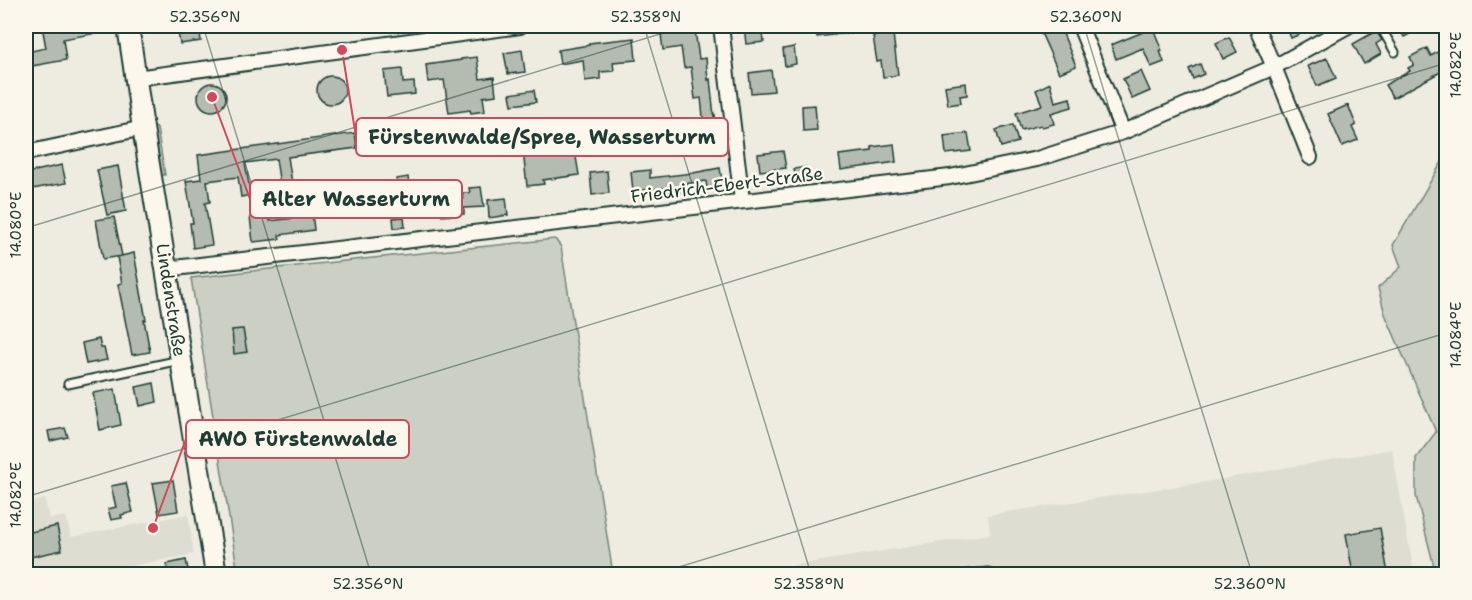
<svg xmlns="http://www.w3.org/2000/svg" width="1472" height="600" font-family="'Shantell Sans',sans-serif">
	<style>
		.built { fill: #ddddd2 }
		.green { fill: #cbcfc4; stroke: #75867c; stroke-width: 1.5 }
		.building { fill: #b4bbb0; stroke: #1f3d34; stroke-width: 1.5 }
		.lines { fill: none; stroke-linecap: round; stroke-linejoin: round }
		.lane-casing { stroke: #1f3d34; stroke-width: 11 }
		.street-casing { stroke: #1f3d34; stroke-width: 18 }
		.secondary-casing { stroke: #1f3d34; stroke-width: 24 }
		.lane { stroke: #fbf7ec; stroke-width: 7 }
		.street { stroke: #fbf7ec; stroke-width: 14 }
		.secondary { stroke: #fbf7ec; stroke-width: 20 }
		.ticks { fill: none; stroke: #1f3d34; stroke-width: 1.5; stroke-opacity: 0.45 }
		.labels { text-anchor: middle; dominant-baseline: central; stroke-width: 5; stroke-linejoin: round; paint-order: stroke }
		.street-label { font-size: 18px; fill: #1f3d34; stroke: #fbf7ec }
		.leader { fill: none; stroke: #d1495b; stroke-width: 2 }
		.callout-dot { fill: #d1495b; stroke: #fbf7ec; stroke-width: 2 }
		.callout { fill: #fbf7ec; stroke: #d1495b; stroke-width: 2 }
		.callout-label { font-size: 20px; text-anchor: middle; font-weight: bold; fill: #1f3d34 }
		.neatline { fill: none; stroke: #1f3d34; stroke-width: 2 }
		.ticks-label { font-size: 15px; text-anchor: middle; fill: #1f3d34 }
	</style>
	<rect width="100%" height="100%" fill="#eeece1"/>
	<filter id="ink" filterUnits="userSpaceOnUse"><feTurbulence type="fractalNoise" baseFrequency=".0167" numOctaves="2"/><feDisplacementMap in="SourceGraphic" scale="12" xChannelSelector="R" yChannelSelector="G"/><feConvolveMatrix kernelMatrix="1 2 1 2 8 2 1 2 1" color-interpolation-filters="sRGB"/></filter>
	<g filter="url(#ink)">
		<path class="built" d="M1392,449L1414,574H739L990,534L988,515L1211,481Z
			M45,499L49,519L66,516L71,537L188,514L194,554L90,574H26V504Z"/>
		<path class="green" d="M154,127L157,128L165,175H159L151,128Z
			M1446,155V574H1436L1416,496V458L1436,432L1385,314L1378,288L1401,267L1393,245Z
			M555,239L561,247L613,574H238L191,278L287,267Z"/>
		<path class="building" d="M42,26H108L109,31L63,39L66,60L26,67V52L46,48Z
			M177,26H199L201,41L180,44Z
			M744,26H762L764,42L746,44Z
			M815,26H857V32L817,37Z
			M1038,26H1060L1076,66L1059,73Z
			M1286,26H1319L1291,38Z
			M1398,26H1425L1404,37Z
			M1153,28L1162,51H1160L1164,62L1151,67L1143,48L1116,59L1111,45Z
			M695,30L699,59L706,58L708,80L710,79L714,116L715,115L719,145L682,150L680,139L700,136L699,126H704L701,98L695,99L691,67L684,68L681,47L663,50L661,34Z
			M1376,31L1382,40L1376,44L1381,54L1364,64L1353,44Z
			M893,34L898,75L883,77L881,61L877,62L873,36Z
			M1229,37L1237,52L1223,59L1216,43Z
			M634,38L636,60L613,62L614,71L600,72V79L585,81L583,60L560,64L558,50L589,45V43Z
			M794,47L796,64L785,66L783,49Z
			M1427,48L1431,56L1439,51L1446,65V69L1393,98L1385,85L1410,71L1408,68L1414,65L1410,57Z
			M522,50L525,72L508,74L504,53Z
			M477,57L480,79L494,77L496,95L483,97L485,111L471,113L470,110L449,113L444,80L428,82L426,65L461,60V59Z
			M1327,58L1336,78L1317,86L1308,66Z
			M1200,64L1204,74L1193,79L1189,69Z
			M402,69L403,83L414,82L415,94L387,97L384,71Z
			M771,70L774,91L751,93L749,73Z
			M1141,71L1150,91L1132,99L1123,79Z
			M317 90a14 14 0 1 1 28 0a14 14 0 1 1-28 0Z
			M198 97a14 14 0 1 1 28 0a14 14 0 1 1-28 0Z
			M966,83L967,95L960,96L961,103L948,105L945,86Z
			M1050,83L1055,102L1070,98L1072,107L1051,113L1054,124L1042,127L1041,125L1021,130L1016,113L1042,105L1036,90Z
			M534,90L536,102L512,105L510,94Z
			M815,105L817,130L803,131L802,106Z
			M1348,105L1356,125L1352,127L1358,140L1342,146L1328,114Z
			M1013,125L1018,142L1001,147L996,130Z
			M355,133L357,148L288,157L292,183L280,185L276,159L245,163L251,195L241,197L238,177L207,181L210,202L205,203L212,245L193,248L190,223H193L186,181L201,179L198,155Z
			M968,133L971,151L946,154L944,136Z
			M894,144L896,162L841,170L839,155L872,151V147Z
			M541,150L542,156L575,151L579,175L543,180L544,184L527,186L523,151Z
			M783,151L786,168L760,171L758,154Z
			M62,165L66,183L26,190V173Z
			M118,166L126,211L107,215L97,170Z
			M806,167L808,178L796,180L794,169Z
			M720,168L723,187L707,189L706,181L684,184L685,191L667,194V188L633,191L631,172L650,170V178L693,173Z
			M607,171L609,193L592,195L590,173Z
			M408,177L410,194L399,196L396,179Z
			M481,187L484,207L464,208V214L442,216L441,201L463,199L462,193H470L469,188Z
			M506,198L508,215L489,218L488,200Z
			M312,212L314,230L279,235L280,239L253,242L250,217L269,214L270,221L294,218L293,215Z
			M114,217L122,256L103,259L96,220Z
			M404,217L405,227L394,228L393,218Z
			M134,253L146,320H144L150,352L132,355L118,284L122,283L117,257Z
			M242,329H243L247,352L234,354L232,330Z
			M99,339L101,348H104L107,360L86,364L82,343Z
			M154,383L157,402L140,406L136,387Z
			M115,389L121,425L100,430L93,393Z
			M65,428L68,437L50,441L48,431Z
			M173,480L178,511L159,514L153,483Z
			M126,483L133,512L121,515L122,518L111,520L108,509L116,507L111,486Z
			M57,526L62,550L26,558V533Z
			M1380,528L1388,574H1353L1346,534Z
			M186,560L189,574H169L167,564Z"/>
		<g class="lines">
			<g class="lane-casing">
				<path id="lane" d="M1380,26L1395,52
					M68,384L180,360
					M968,574L988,572V574"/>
			</g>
			<g class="street-casing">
				<path id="street" d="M721,26L742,201
					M1080,26L1123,132
					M1256,26L1274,67L1310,157
					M136,78L520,26
					M26,153L143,128
					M166,269L950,177L1037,159L1123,132L1274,67L1348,26"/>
			</g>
			<g class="secondary-casing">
				<path id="secondary" d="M128,26L143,128L216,574"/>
			</g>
			<use href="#lane" class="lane"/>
			<use href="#street" class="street"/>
			<use href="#secondary" class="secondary"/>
		</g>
	</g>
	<path class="ticks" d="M203,26L371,574M644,26L811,574M1084,26L1252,574M26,228L686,26M26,497L1446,63M656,574L1446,333"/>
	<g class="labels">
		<g class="street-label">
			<text transform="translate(727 185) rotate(-7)">Friedrich-Ebert-Straße</text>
			<text transform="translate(171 300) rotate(81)">Lindenstraße</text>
		</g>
	</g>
	<path class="leader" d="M342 50L356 137M212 97L250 199M153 528L186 439"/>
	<g class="callout-dot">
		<circle cx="342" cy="50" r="6"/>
		<circle cx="212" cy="97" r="6"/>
		<circle cx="153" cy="528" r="6"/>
	</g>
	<g class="callout">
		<rect x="356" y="118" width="372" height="38" rx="6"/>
		<rect x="250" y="180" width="212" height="38" rx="6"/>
		<rect x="186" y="420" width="223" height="38" rx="6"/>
	</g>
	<g class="callout-label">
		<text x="542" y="144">Fürstenwalde/Spree, Wasserturm</text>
		<text x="356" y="206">Alter Wasserturm</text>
		<text x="298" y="446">AWO Fürstenwalde</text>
	</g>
	<rect width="1472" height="600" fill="none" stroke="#fbf7ec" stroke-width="66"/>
	<rect x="33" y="33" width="1406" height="534" class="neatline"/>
	<g class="ticks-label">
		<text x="205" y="22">52.356°N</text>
		<text x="646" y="22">52.358°N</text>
		<text x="1086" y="22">52.360°N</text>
		<text transform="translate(1456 65) rotate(-90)" y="5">14.082°E</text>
		<text transform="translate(16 225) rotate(-90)" y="5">14.080°E</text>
		<text transform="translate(1456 335) rotate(-90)" y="5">14.084°E</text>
		<text transform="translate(16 495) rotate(-90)" y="5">14.082°E</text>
		<text x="368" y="589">52.356°N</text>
		<text x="809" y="589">52.358°N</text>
		<text x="1250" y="589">52.360°N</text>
	</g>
</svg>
